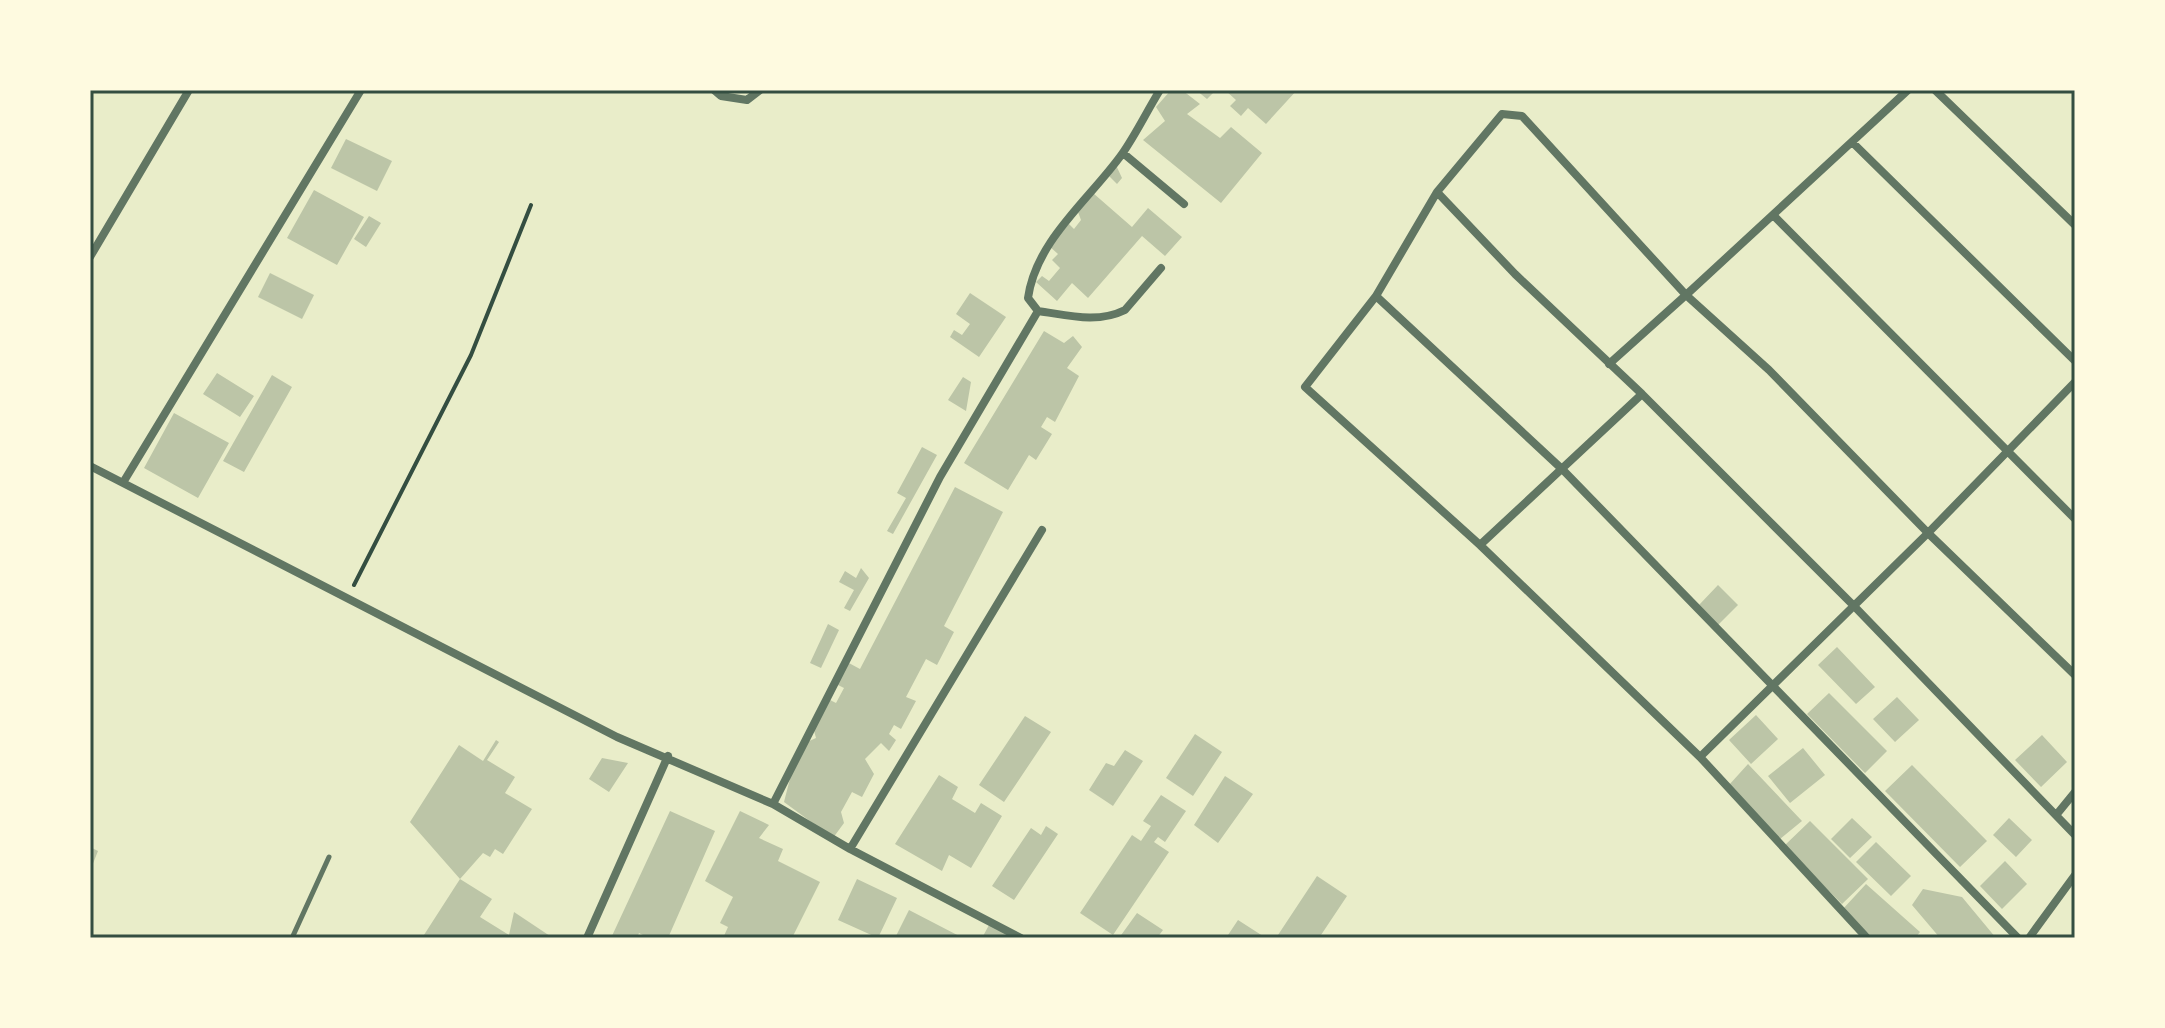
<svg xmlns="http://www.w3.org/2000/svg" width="2165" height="1028" font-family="'Archivo Narrow',sans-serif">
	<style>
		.building { fill: #bcc5a7 }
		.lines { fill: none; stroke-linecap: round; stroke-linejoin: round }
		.path { stroke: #344e41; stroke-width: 4 }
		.service { stroke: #617663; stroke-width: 5 }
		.minor { stroke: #617663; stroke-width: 8 }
		.neatline { fill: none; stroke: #344e41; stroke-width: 3 }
	</style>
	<rect width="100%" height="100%" fill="#e9edc9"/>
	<path class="building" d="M1171,90H1182L1200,104L1187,114L1220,138L1231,127L1262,153L1221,203L1143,140L1165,121L1156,107Z
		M1196,90H1216L1207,99Z
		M1225,90H1297L1266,124L1248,108L1241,116L1230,106L1236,100Z
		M346,139L392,161L377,191L331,168Z
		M1115,163L1122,178L1117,184L1109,176Z
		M314,190L364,217L337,265L287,238Z
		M1093,193L1132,227L1148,208L1182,237L1165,256L1142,236L1088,298L1072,283L1057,301L1036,282L1042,276L1049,281L1060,268L1052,260L1058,254L1049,246L1069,224L1074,229L1081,220L1078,212Z
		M369,216L381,223L366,247L354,239Z
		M270,273L314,295L302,319L258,297Z
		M970,293L1006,317L979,357L950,337L954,330L962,335L970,324L956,314Z
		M1044,331L1064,343L1073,336L1082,347L1067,368L1079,376L1055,422L1047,417L1041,427L1052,434L1036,460L1029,455L1008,490L964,463Z
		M217,373L254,396L240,417L203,394Z
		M272,375L292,387L244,472L223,461Z
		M963,377L971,382L966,411L948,400Z
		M174,413L229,443L198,498L144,468Z
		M922,447L937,455L893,534L887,531L906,498L897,493Z
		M955,487L1003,512L944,626L954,632L937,665L926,659L906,697L916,701L901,729L894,725L889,734L896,740L889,751L881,743L865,759L874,774L862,797L852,792L841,812L844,823L833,838L784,802L795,759L807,742L816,738L813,727L828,699L836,703L844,688L836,684L847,662L860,669Z
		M861,568L869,578L850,611L844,608L854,590L839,582L845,571L856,578Z
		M1718,585L1738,605L1718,625L1699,605Z
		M828,624L839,630L821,668L810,663Z
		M1837,647L1875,687L1856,704L1818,665Z
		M1829,693L1887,751L1865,773L1807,714Z
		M1897,697L1919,720L1895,742L1873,719Z
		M1756,715L1778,739L1751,764L1729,740Z
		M1025,716L1051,732L1004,802L979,785Z
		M1195,734L1222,752L1193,796L1166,778Z
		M2042,735L2067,762L2041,787L2015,760Z
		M496,740L499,742L487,760L515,777L505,793L532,809L503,854L495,849L490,857L483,853L460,879L410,822L459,745L483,761Z
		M1803,748L1825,775L1790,803L1768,776Z
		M1125,750L1143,761L1113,806L1089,790L1106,763L1114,766Z
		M602,758L628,763L609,792L589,779Z
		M1748,764L1802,821L1780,839L1729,785Z
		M1912,765L1987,841L1960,867L1885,791Z
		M939,775L958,787L952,799L975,813L981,803L1002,816L971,868L949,855L942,871L895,844Z
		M1225,776L1253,794L1218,843L1194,825Z
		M1161,795L1186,811L1165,842L1158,837L1154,842L1169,852L1113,935L1080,913L1132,835L1141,841L1151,826L1143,821Z
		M670,811L715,831L668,938H649L639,933L637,938H611Z
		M740,811L769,825L759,838L783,849L778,861L820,882L792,938H723L728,927L720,923L733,897L705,881Z
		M1852,818L1872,837L1850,858L1831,839Z
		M2009,818L2032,840L2016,857L1993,835Z
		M1810,821L1868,879L1842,904L1784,846Z
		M1046,826L1058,834L1014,900L992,886L1031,828L1041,835Z
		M1876,842L1911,876L1891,896L1856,862Z
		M90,847L98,851L90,871Z
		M2005,861L2027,884L2002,909L1980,886Z
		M1317,876L1347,896L1319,938H1276Z
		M460,879L492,899L480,917L509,935L514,912L553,938H422Z
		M857,879L897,898L878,938L838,920Z
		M1866,884L1920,932L1915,938H1873L1842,910Z
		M1923,889L1962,897L1996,938H1940L1912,905Z
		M909,910L963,938H895Z
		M1137,913L1163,930L1157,938H1119Z
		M1238,920L1266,938H1226Z
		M989,925L1016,938H982Z"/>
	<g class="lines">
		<path class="path" d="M354,585L471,355L531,205"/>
		<path class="service" d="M292,938L329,857"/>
		<path class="minor" d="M714,90L721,96L747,100L760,90
			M1935,90L2075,225
			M1852,142L2075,361
			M1123,153L1184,204
			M1437,192L1502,114L1522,116L1686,295L1908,90
			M1773,215L2075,519
			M90,257L189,90
			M1376,296L1563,470L2018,938
			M1038,311C1067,315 1097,324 1125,310L1161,268
			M1609,364L1686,295L1769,370L1928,533L2075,382
			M90,466L617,737L773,804L850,849L1021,938
			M124,481L361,90
			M1480,545L1642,394
			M1700,757L1928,533L2075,675
			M773,804L940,477L1038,311L1028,298C1036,240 1090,199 1122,154C1136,134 1147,111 1160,90
			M2057,814L2075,792
			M850,849L1042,530
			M587,938L668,756
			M1867,938L1700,757L1480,545L1305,387L1376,296L1437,192L1515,274L1642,394L1854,606L2075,835
			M2029,938L2075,875"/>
	</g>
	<rect width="2165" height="1028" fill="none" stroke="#fefae0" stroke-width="184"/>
	<rect x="92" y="92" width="1981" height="844" class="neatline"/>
</svg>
